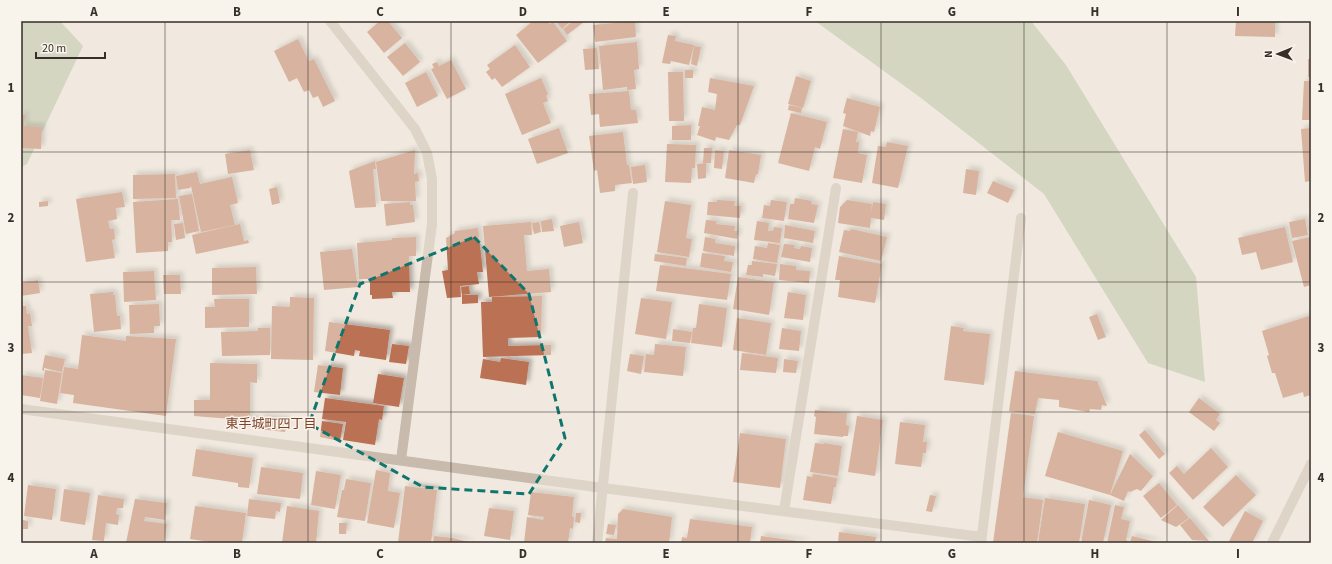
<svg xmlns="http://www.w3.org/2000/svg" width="1332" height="564" font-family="'Source Sans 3','Noto Sans JP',sans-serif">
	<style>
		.green { fill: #b3bea0 }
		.building { fill: #bb7152; filter: url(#shadow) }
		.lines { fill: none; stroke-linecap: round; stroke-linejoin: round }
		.minor { stroke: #c8baac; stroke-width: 10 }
		.marked { fill: none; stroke: #0f766e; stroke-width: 3; stroke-dasharray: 8 5; stroke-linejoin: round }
		.grid { fill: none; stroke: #362f2a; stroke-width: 1; stroke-opacity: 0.55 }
		.labels { text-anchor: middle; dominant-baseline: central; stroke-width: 3; stroke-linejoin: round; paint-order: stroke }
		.neighbourhood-label { font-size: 13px; fill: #7e432a; stroke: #f8f3eb }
		.neatline { fill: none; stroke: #362f2a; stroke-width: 1.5 }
		.grid-label { font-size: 13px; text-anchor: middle; font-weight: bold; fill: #362f2a }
	</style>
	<defs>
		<filter id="shadow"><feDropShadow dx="3.5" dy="-3.5" stdDeviation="2" flood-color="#0004"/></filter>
	</defs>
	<rect width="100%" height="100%" fill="#f1e9df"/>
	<path class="green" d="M21,21H60L83,46L27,164L21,167Z
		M815,21H1031L1066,65L1196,277L1205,382L1148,363L1044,194L921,98Z"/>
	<path class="building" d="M380,21H388L402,38L384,53L367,32Z
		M533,21H547L550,24L553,22L567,41L538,63L516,35Z
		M556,21H571L562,29Z
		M573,21H585L567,35L563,29Z
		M635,21L636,37L595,42L593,25Z
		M1236,21H1275V37L1235,36Z
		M668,35L676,36L675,41L694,45L689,65L671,61L670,64L662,63Z
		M298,39L309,61L314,59L335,101L323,107L318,96L313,98L309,90L304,92L297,78L289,82L274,51Z
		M637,42L639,69L634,70L636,89L627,90V87L603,90L599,46Z
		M405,43L420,62L403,76L387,57Z
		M515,45L530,67L502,87L495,78L492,80L486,72L490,69L487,65Z
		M694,46L701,47L697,66L691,64Z
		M597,48L599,69L585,70L583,49Z
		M1308,59H1311V77H1308Z
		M451,60L466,89L447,99L431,69L434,68L432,64L437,62L439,66Z
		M685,70H693V78H685Z
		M426,72L438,96L417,107L405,83Z
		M668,72H683L684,121H669Z
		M796,76L811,81L803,108L788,104Z
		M541,78L548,94L546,96L548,101L543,103L551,123L522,135L505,94Z
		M710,78L754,86L740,125H737L729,140L716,137L715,141L697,135L700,126H698L702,107L715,110L717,94L708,92Z
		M1304,81H1311V120H1302Z
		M629,91L631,110H636L638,123L600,127L599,114L591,115L589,94Z
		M847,98L880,107L874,132L871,131L870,136L843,126L846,114L843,113Z
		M789,105L802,108L801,113L788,110Z
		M791,113L827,122L820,149L815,147L809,171L778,163Z
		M21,115H25L24,126L42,127L41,149L21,148Z
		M691,125V140H672V126Z
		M559,128L568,153L537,164L528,139Z
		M1311,128V181L1305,182L1301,129Z
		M843,129L858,132L856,142H859L858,153L867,155L862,183L833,178Z
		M623,132L627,165H629L632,183L615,185V191L600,193L597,170L594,171L589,136Z
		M887,142L908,146L898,188L872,183L878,146L886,147Z
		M667,144L696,145L695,168H692L691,183L665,182Z
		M704,148H712L711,163H703Z
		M250,150L254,170L228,174L225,154Z
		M415,150L414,174L418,173L419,181L415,182L416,201H381L376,162Z
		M715,150L724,151L722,169L714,168Z
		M729,150L761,155L758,174H756L754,183L725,178Z
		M375,161L376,169H373L376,207L355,208L349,171Z
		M706,163V178L698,179L697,164Z
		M645,165L647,182L633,184L631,167Z
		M966,169L979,171L976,195L963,193Z
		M197,172L200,184L232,177L238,203L230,205L235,225L201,232L191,186L190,188L178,190L176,176Z
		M175,174L176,198L133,199V175Z
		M993,181L1014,190L1008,203L987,193Z
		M277,187L280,203L272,205L269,189Z
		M122,192L125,207L116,208L117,219L108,221L110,229H114L115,239L112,240L115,258L86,262L76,199Z
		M192,194L199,231L186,234L179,196Z
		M795,198L812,201L811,204L818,205L814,223L788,219L790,204H794Z
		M178,199L180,220H171L172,242H168V251L136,253L133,202Z
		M717,200L735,201L734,206H741L740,218L707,215L708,202H717Z
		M771,200L787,202L784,221L762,218L764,205L770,206Z
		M847,200L872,204L871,213L873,202L886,204L884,220L871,218L870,228L838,223L840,207Z
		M48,201V206L39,207V202Z
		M665,201L691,205L686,238L692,239L689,257L657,252Z
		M410,202V205H413L415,222L386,226L384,204Z
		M552,219L554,231L542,232L541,221Z
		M1305,219L1308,235L1292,238L1289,222Z
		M706,220L717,221L716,224L735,226L734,231H738L737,239L704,233Z
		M757,221L769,223L768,231H773L774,227L782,228L780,243L754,240Z
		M531,222L532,235H524L527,271L549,269L551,292L489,297L483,226Z
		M539,222L541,232L534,234L532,223Z
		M579,222L583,243L564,247L560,226Z
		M183,223L185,238L176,240L174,224Z
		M240,224L244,241L248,240L249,243L196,254L192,235Z
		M785,225L815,231L813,243L784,238Z
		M1285,227L1293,262L1261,270L1256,252L1242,255L1238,238Z
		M478,228L483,272H477L479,284L460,286L461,297L447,298L442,271L448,270L446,238L455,233V231Z
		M851,229L887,237L881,261L839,252L844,230L850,231Z
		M416,237V256H409L410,292H392L393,298L372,299V295H370V279H359L357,243L392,240V238Z
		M705,237L715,239V243L735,246L734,256L703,251Z
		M1311,237V285L1304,287L1292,241Z
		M768,243L780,245L777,263L753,259L755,246L767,248Z
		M784,244L795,245L794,248L800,249L801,246L812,248L810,262L781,257Z
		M352,249L358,287L324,290L320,252Z
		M702,253L725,256L724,261L733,262L731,272L700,267Z
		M655,254L687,258L686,266L654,261Z
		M839,256L882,264L875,303L838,297L840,280H835Z
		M752,261L777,264L775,276L763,274V277L746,275L748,265H752Z
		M780,264L796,266V270L810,271L809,283L779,280Z
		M660,265L731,274L727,300L656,291Z
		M256,267L257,294L212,295V268Z
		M154,271L156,300L124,302L123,272Z
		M163,275H180L181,294H164Z
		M738,277L774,282L769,315L733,309Z
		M38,280L40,293L21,296V283Z
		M469,286L470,294L462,295L461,287Z
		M113,292V295H115L117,316H120L121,329L94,332L90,294Z
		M788,292L806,295L803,320L784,318Z
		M462,295H478V303L462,304Z
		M542,296L541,337L508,338V346L551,345V355L483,357L481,302H492V297Z
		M290,297L314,298L313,360L271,359L272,306L290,307Z
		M641,298L672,302L666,339L635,334Z
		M214,299H249V327L205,328V307H215Z
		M21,302H23V306H26L27,314L30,313L32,326H28L32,353L21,354Z
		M159,304L160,326H154V333L130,334L129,305Z
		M699,304L727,308L722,347L691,343L693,328H696Z
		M1097,314L1106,337L1098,340L1089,317Z
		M1309,316L1311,322V395L1304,397L1303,392L1283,398L1275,373H1272L1267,356L1269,355L1262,331Z
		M737,318L771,323L766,355L733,350Z
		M329,322L390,330L386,360L359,356L360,351L355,350L354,356L325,351Z
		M951,326L964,328L963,331L990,334L984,385L944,380Z
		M258,328H270V355L222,356L221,332L258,331Z
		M782,328L801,331L799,351L779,349Z
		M673,329L692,332L690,343L672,341Z
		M82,335L126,341V336L176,339L166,416L73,403L74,395L60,393L64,367L78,369Z
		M392,344L409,346L406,364L389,362Z
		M655,344L686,347L683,376L644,372L646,354L654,355Z
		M742,353L778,358L776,373L740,370Z
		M630,354L644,356L641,374L627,371Z
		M45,355L65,359L62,372L44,368V371L42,370Z
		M501,358L529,362L526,385L480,378L483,359L500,362Z
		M784,359L798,361L796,373L783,372Z
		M210,363L257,364V383L250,382V419H258V427L232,426V419L194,416V400H210Z
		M318,365L343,368L340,395L314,392Z
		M45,370L62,373L57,404L40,401Z
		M1015,371L1097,381L1107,406L1102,405L1101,410L1090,409L1089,412L1059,407V400L1038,398L1035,414L1009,411Z
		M378,374L404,378L399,407L373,403Z
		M21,375L43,378L40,398L21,395Z
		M325,398L384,406L382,420L379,419L375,445L343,440L346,422L322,419Z
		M1199,398L1220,414L1216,420L1220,423L1214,431L1189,412Z
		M815,410L847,413L846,425L849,426L848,436H843V437L814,434L816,417L814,416Z
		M1011,413L1034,416L1023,497L1043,500L1037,543H993Z
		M857,416L883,420L875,476L848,472Z
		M261,417L287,420L285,432L259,429Z
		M322,421L343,424L340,441L320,437Z
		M900,422L925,425L923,442H927L926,453H923L921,467L895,464Z
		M1145,430L1165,454L1159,459L1139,435Z
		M1058,432L1123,451L1110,495L1045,476Z
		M740,433L786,439L780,488L733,482Z
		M815,443L824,444V443L842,446L838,476L810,472Z
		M1211,448L1228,467L1193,500L1169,473L1177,466L1184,474Z
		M196,449L253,458L249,488L238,487V483L192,476Z
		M1130,454L1153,476L1141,491L1137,489L1130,492L1128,491L1124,501L1110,495Z
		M261,467L303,473L300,499L257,494Z
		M376,470L390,473L388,491L400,493L394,528L367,523Z
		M316,471L341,475L335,509L311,505Z
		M813,474L837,478L836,487H834L831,504L803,500L807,476L812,477Z
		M1236,475L1256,495L1223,527L1203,507Z
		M346,479L371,483L365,521L337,517L342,490H344Z
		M1159,483L1177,505L1161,518L1143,496Z
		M28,485L56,489L52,520L24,516Z
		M405,486L437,490L431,543H398Z
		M64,489L90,493L85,525L60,521Z
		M531,492L574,497L572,517H574L573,529L570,528L568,543H524L527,517L543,520L544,517L528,515Z
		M98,495L124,499L123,508H117L116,514L119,515L118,525L106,523L104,541L92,540Z
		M930,495L936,496L932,512L926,511Z
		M1045,498L1085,504L1079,543H1038Z
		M135,499L167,503L165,520L145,517L144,521L167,524L164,543H126Z
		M249,499L281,503L280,512L276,511L275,519L247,516Z
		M1089,500L1111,505L1103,543H1081Z
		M1115,505L1124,507L1121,519L1130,521L1126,540L1130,542L1132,536L1160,543H1107Z
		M1178,505L1189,518L1176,527L1161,520Z
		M195,506L246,513L242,543H217L190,539Z
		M287,506L319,511L316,543H282Z
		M489,508L514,511L510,540L484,536Z
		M623,509L672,517L669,543H605L606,538L617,539L618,514Z
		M1245,511L1263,521L1252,543H1234L1229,541Z
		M576,513H581L580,523L575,522Z
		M1190,518L1209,541L1192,540L1180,525Z
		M690,519L752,527L750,543H681L682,537L687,538Z
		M23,520L28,521V529H23Z
		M339,523H347L346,534H339Z
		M608,524L616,525L614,535L606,534Z
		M839,532L876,537L875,543H838Z
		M434,536L453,538L472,543H433Z
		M761,536L805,542V543H760Z"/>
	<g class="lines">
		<path class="minor" d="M330,21L415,129L427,153L432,179V224L401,460
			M21,409L603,488L982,537
			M784,511L836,188
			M597,543L633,193
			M981,543L1021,218
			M1272,543L1311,464"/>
	</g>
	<path d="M0 0H1332V564H0ZM474,237L529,294L565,438L529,494L423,487L309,424L360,284Z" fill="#f1e9df" fill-opacity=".55" fill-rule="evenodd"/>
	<path class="marked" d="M474,237L529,294L565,438L529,494L423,487L309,424L360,284Z"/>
	<path class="grid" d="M165,21V543M308,21V543M451,21V543M594,21V543M738,21V543M881,21V543M1024,21V543M1167,21V543M21,152H1311M21,282H1311M21,412H1311"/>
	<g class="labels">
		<g class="neighbourhood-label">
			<text x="271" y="424">東手城町四丁目</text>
		</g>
	</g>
	<rect width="1332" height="564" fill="none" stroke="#f8f3eb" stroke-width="44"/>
	<g transform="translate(1278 54) rotate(269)" stroke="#f8f3eb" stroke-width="3" paint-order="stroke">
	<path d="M0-3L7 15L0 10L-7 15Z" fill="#362f2a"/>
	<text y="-6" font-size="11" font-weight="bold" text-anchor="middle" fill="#362f2a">N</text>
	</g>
	<path d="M36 52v6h69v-6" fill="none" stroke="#362f2a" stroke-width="2"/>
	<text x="42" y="52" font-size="12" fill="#362f2a" stroke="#f8f3eb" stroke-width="3" paint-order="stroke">20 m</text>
	<rect x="22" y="22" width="1288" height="520" class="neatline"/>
	<g class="grid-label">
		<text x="94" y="16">A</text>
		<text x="237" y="16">B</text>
		<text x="380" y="16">C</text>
		<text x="523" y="16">D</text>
		<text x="666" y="16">E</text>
		<text x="809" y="16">F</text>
		<text x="952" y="16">G</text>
		<text x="1095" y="16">H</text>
		<text x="1238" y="16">I</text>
		<text x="11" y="92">1</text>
		<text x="1321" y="92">1</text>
		<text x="11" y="222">2</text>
		<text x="1321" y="222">2</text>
		<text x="11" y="352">3</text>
		<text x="1321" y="352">3</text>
		<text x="11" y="482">4</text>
		<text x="1321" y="482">4</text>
		<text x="94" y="558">A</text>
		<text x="237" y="558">B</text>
		<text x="380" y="558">C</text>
		<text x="523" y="558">D</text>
		<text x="666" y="558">E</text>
		<text x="809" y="558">F</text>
		<text x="952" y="558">G</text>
		<text x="1095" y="558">H</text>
		<text x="1238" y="558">I</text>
	</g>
</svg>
